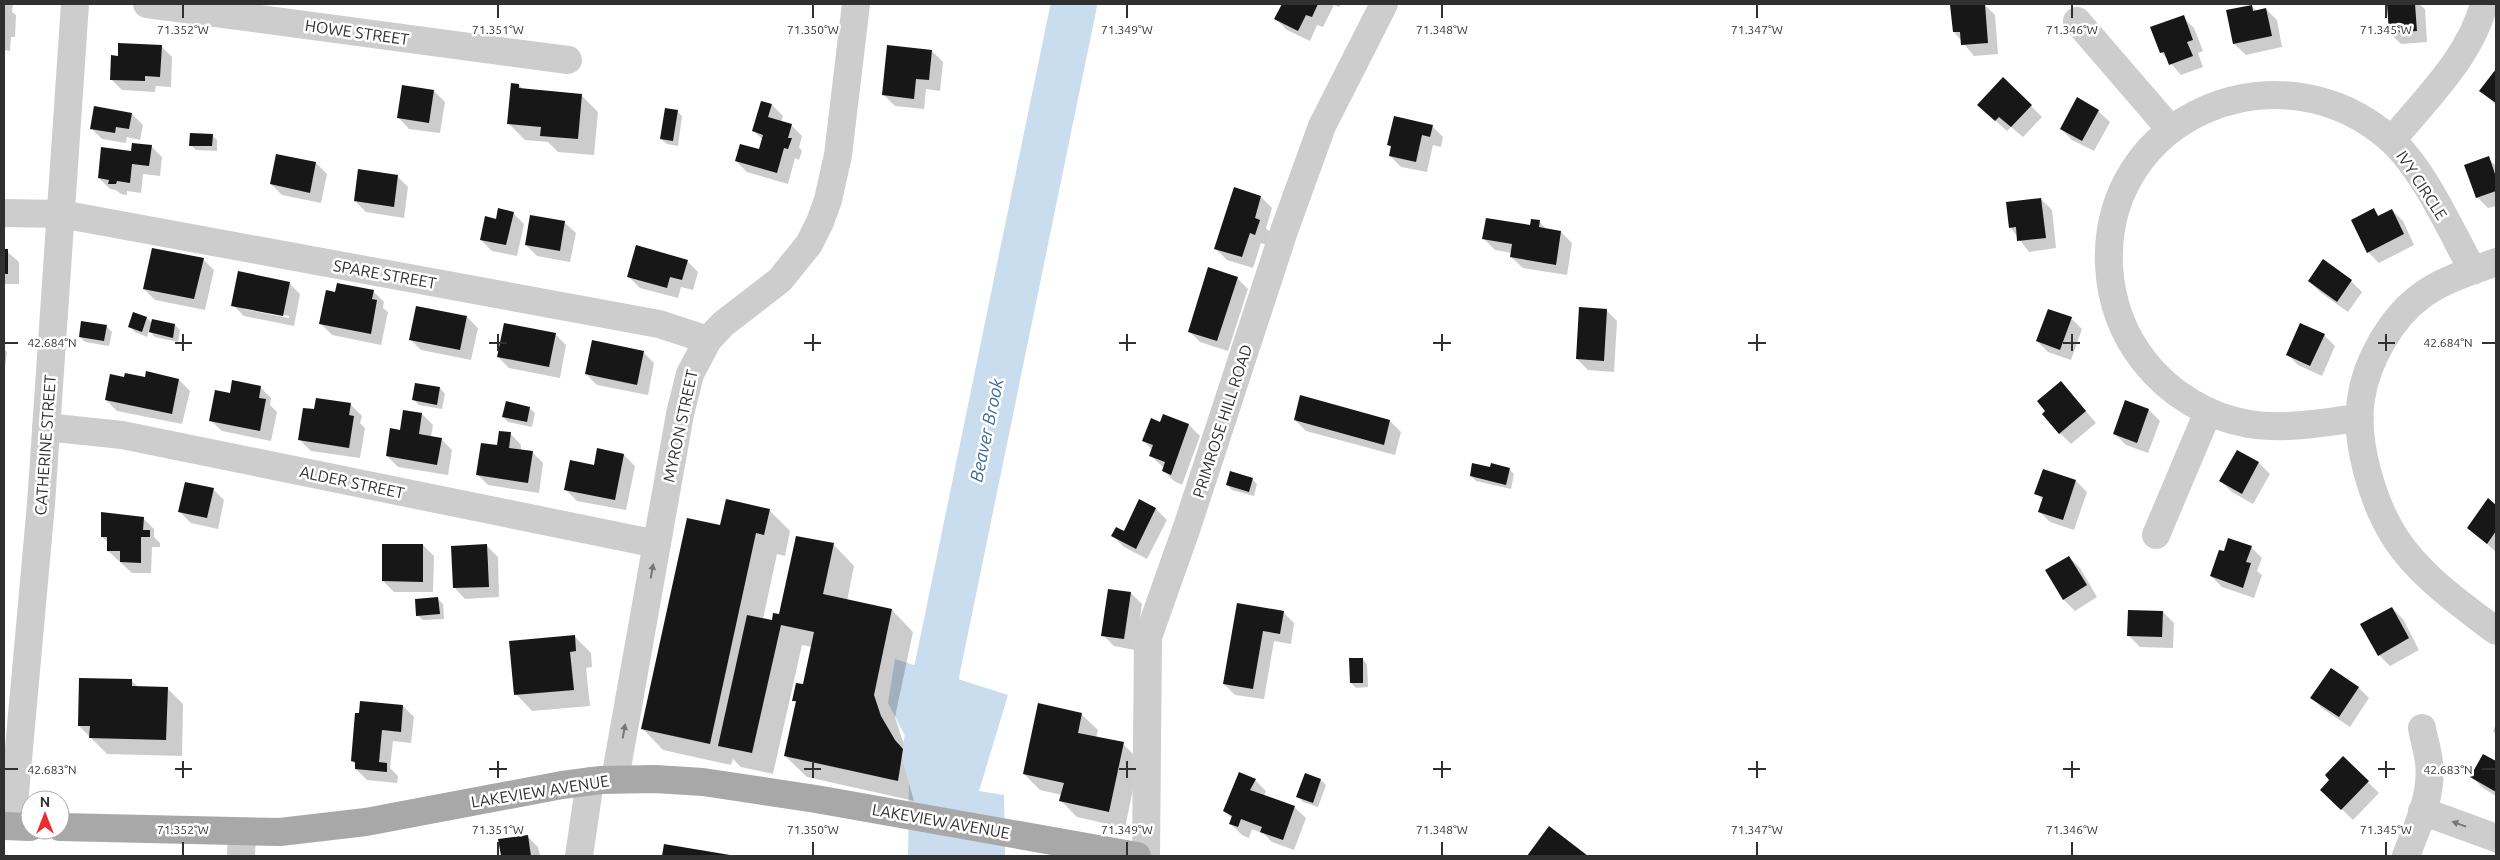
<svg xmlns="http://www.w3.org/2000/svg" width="2500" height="860" font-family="Ubuntu,sans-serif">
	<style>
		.water { fill: #caddee }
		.shadow { fill: #0003; fill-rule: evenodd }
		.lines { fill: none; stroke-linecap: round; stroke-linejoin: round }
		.river { stroke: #caddee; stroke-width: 46 }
		.building { fill: #171717 }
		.minor { stroke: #cdcdcd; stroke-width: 28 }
		.major { stroke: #a8a8a8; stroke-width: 28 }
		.oneway { fill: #777 }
		.ticks { fill: none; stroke: #303030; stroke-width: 2 }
		.labels { text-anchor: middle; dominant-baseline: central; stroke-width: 5; stroke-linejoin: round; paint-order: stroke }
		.street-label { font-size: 16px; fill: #303030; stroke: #fff }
		.water-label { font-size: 18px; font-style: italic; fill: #3a6c96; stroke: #fff }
		.ticks-label { font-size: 12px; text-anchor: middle; fill: #303030; stroke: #fff; stroke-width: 5; stroke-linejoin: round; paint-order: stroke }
	</style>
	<rect width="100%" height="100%" fill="#fff"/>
	<path class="water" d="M895,659L1008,695L979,791L1004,795L1005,856H908L909,780L914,753L888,703Z"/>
	<path class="shadow" d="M4,4H13L12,12L16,15L15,37H11L10,51L4,50Z
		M1283,4H1341L1339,7L1334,5L1323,27L1317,25L1310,41L1287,30L1276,19Z
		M1984,4L1995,15L1998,54L1974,56L1954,32Z
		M2388,4H2419L2425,9L2427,42L2401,44L2390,33Z
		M2251,6L2257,11L2266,9L2277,20L2282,47L2246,55L2234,44Z
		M2183,17L2194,28L2203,51L2198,53L2203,67L2181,75L2161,52Z
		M161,46L172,57L171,87L156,86L155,92L122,90L111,79Z
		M932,51L943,62L940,91L926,89L924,109L895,106L884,95Z
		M2496,71V105L2481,91Z
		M519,85L524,90L582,96L598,112L594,155L558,152L548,142L525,140L508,123Z
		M434,91L445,102L440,133L409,129L398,117Z
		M762,102L772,105L783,116L781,122L791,125L802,136L799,147L802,151L799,160L795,158L788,184L747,172L736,161L759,151L763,140L754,131Z
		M2031,106L2042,117L2023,137L2011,127L2007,131L1990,116Z
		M677,111L682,116L678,146L667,144L661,139Z
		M2098,111L2110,122L2094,151L2072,140L2061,129Z
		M132,114L143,125L140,140L127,137L126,143L102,139L91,128Z
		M1432,126L1443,137L1441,147L1433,145L1427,172L1401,167L1390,156L1392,148L1388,145Z
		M212,135L217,140V151L196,150L191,145Z
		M151,146L162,157L160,176L143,174L141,193L127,191V195L121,194L116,190L110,189L99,178L132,153Z
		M2488,158L2496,166V206L2488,208L2477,197Z
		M316,163L327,174L321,203L282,195L271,184Z
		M397,176L408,187L404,218L366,212L355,201Z
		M1235,189L1261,197L1272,208L1266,228L1270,232L1266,245L1261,243L1253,268L1227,260L1216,249Z
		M2041,199L2052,210L2056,248L2029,252L2010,227Z
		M2373,210L2380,217L2392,210L2403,221L2414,245L2379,263L2368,252Z
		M513,213L524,224L517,256L492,251L481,240L497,220Z
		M1539,221L1547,230L1561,232L1572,243L1567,275L1523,268L1511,257L1512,253L1495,250L1484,239L1531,226Z
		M564,222L576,233L570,262L537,256L526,245Z
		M4,249L19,262V284H4Z
		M203,259L214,270L205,310L155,300L144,289Z
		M687,261L698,272L693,290L681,287L678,298L640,288L629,277Z
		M1237,278L1248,289L1228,351L1200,342L1189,331Z
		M2309,281H2351L2362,292L2348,312L2320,292Z
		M289,283L300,294L294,326L244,316L233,305ZM244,307L289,316V318L244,309Z
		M373,291L384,302L383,308L388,312L381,345L332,335L321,324L336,293Z
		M1606,310L1617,321L1614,372L1588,370L1577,359Z
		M134,314L147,318L152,323L175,325L180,330L178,342L155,337L149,331L147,337L135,332L130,327Z
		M467,317L478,328L471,360L421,350L410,339Z
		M2071,318L2082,329L2071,360L2048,352L2037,341Z
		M106,326L112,332L109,346L85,342L80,337Z
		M555,334L566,345L560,378L509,368L498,357Z
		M2324,335L2335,346L2322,376L2298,365L2287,354Z
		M4,349L7,352L4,375Z
		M643,352L654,363L648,395L597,385L586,374Z
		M146,378L179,380L190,391L182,424L117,411L106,400L125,379Z
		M2061,382L2096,423L2071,444L2060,433L2047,411Z
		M260,387L271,398L270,405L277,412L271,441L222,431L210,420L231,395Z
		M440,388L445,394L442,409L419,405L414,400Z
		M2126,402L2149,410L2160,421L2148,453L2126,445L2115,434Z
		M350,404L362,416L360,423L365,428L360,458L311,451L300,440L315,411Z
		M529,408L535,413L532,427L508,422L503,417Z
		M404,411L422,414L433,425L431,437L441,439L452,450L448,475L398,467L387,456L401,431Z
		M1163,416L1189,425L1200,436L1182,485L1174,481L1163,470L1164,468L1150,455L1152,450L1144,441L1161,423Z
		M1295,420L1390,421L1401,432L1395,455L1306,431Z
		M510,433L521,445V451L532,452L543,463L539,493L488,485L477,474Z
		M2237,451L2259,463L2270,474L2253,504L2232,492L2221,481Z
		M624,455L635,466L626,510L577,501L566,490L595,466Z
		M1491,468L1509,469L1514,474L1511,489L1476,481L1471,476Z
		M1252,479L1257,484L1254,496L1232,490L1227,484Z
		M2076,481L2087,492L2074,530L2050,522L2039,511L2043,500L2036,493Z
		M213,489L224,500L218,529L191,523L180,512Z
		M2488,500L2496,507V552L2469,528Z
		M1140,501L1156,509L1167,520L1147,559L1124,547L1113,536L1125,532Z
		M769,510L790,531L785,556L777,554L763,619L773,621L780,616L833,544L854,566L847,601L892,610L913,632L895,717L902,739L915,763L923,771L919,802L807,777L785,756L797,703L794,700L804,686L812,647L802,645L773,774L741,767L733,759L731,765L663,750L642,728L721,526Z
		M143,518L154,529V537L160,543V547H152L151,573H132L108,551L109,543L102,537Z
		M423,545L434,556L433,592H394L383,581Z
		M487,546L498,557L499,597L465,599L454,587Z
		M2251,547L2262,558L2257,571L2262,575L2254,598L2222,587L2211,576L2224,553Z
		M2069,557L2080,568L2097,597L2075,611L2064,600L2047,571Z
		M1131,593L1142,604L1135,650L1114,646L1103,635Z
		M438,599L443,604L444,619L423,620L417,615Z
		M1238,604L1283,612L1294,623L1291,644L1274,641L1264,699L1235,695L1224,684Z
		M2392,608L2403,619L2419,650L2390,666L2379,655Z
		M2163,612L2174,623L2173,648L2140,647L2129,636Z
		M574,636L591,653L592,667L586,668L590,706L532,711L516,694Z
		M1362,659L1367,664L1368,687L1356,688L1351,683Z
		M131,680L138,687L167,688L183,704L182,756L107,754L79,726Z
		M2358,687L2369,698L2350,727L2323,709L2312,698Z
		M403,706L414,717L411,743L393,741L390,768L398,776L397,783L367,780L356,769V765L352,761Z
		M1081,714L1098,730L1096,738L1123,744L1139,760L1125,828L1077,817L1061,801L1062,795L1040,790L1024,774Z
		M2496,724V734L2493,731Z
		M2483,756L2496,763V796L2483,788L2472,777Z
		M2343,758L2379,793L2353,820L2322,790L2331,780Z
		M1255,780L1266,791L1264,796L1294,807L1306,818L1294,850L1272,842L1264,834L1252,829L1249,838L1242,835L1231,824L1232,819L1225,811Z
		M1321,780L1326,785L1318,807L1303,802L1298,797Z
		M1549,828L1586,856H1529Z
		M527,836L538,847L540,856H502L500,840Z
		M665,846L728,856H664Z"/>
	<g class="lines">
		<path class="river" d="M954,856L925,756L937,670L1074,4"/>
	</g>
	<path class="building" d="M1282,4H1318L1312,17L1306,15L1298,31L1274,19Z
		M1985,4L1988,43L1961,45L1960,32H1953L1950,5Z
		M2387,4H2415L2417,31L2389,33Z
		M2252,5L2253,11L2266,8L2272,36L2233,44L2226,10Z
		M2184,15L2193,40L2187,42L2193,56L2169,65L2164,52L2160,53L2150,27Z
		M118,43L162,45L160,77L145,76V81L110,80L111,55L118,56Z
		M887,45L932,50L929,80L916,79L914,99L882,95Z
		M2496,69V103L2479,91Z
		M2003,77L2032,105L2011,127L1999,117L1995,121L1977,105Z
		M511,83L519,84V88L582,94L578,139L540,136L541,127L507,124Z
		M402,85L434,90L429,123L397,118Z
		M2077,97L2099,110L2082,141L2060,129Z
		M761,101L772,104L768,117L792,124L788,138H792L788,149L784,148L777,173L735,161L740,144L759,149L763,135L752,131Z
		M94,106L132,113L129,129L116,127L115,133L90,129Z
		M665,108L678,110L673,141L660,139Z
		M1394,116L1433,125L1430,137L1422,135L1416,162L1389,156L1391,146L1387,145Z
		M190,133L213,134L212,146H189Z
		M132,143L152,145L149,166L132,164L130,183L117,181L116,184H108L109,180L98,178L101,147L131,151Z
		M276,154L316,162L310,193L270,184Z
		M2489,156L2496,177V191L2476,198L2464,165Z
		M358,169L398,175L394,207L354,201Z
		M1234,187L1261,196L1255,218L1260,220L1255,235L1250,233L1242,257L1214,249Z
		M2041,198L2046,238L2017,241L2016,227L2009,228L2006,202Z
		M498,208L514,212L506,245L480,240L485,216L496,219Z
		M2374,208L2378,216L2392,209L2404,234L2367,253L2351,220Z
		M530,215L565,221L560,251L525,245Z
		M1486,218L1530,225L1531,219L1540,220L1539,227L1561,231L1556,265L1510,257L1512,244L1482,239Z
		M636,245L688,260L682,280L670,277L667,288L627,277Z
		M152,248L204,258L194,299L143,289Z
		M4,249H8V274H4Z
		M2323,259L2352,280L2337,302L2308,281Z
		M1208,267L1238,277L1217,341L1188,332Z
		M238,271L290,282L283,316L231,306Z
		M337,283L374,290L372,299L377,300L371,334L319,324L326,290L335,292Z
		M416,306L467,316L460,350L409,340Z
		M1579,307L1607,309L1604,361L1576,359Z
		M2048,309L2072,317L2060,350L2036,341Z
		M133,312L147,317L142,332L128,327Z
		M152,319L175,324L173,338L149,332Z
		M81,321L107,325L104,341L79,337Z
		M504,323L556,333L549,367L497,357Z
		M2300,323L2325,334L2310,366L2286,355Z
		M592,340L644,351L637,385L585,374Z
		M146,371L179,379L172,414L105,400L110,374L124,377L125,373L145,377Z
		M232,380L261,386L259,398L266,399L260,431L209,421L215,390L230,393Z
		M2061,381L2086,411L2059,434L2042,414L2045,411L2037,401Z
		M415,383L440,387L437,405L412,400Z
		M1300,395L1390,420L1384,445L1294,420Z
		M316,398L351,403L349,415L354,416L349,448L298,440L303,408L314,409Z
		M2125,400L2149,409L2137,443L2113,434Z
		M506,401L530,407L527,422L502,417Z
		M403,410L422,413L419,434L442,438L437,465L386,456L390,428L400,430Z
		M1163,414L1189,424L1171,475L1162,471L1165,462L1149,456L1153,445L1142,441L1151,418L1160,422Z
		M499,431L511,432L509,448L533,451L528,483L476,475L481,443L497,445Z
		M597,448L624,454L615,500L564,490L570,460L594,465Z
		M2237,450L2259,462L2242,494L2219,481Z
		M1472,463L1490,467L1491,463L1510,468L1506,485L1470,476Z
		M2043,469L2076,480L2063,520L2038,512L2043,497L2034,494Z
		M1230,471L1253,478L1249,492L1226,485Z
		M185,482L214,488L207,518L178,512Z
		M2488,498L2496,505V531L2487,544L2467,528Z
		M726,499L770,509L764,535L756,533L710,744L641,729L687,518L720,525Z
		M1139,499L1156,508L1136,549L1111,536L1116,527L1124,531Z
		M101,512L144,517L143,530H150V537H141V563L120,562V551H107V537H101Z
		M796,536L834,543L823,594L892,609L874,695L881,716L895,740L903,749L898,781L784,756L796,701H792L796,683L803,684L814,632L781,625L752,753L718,746L747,615L772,620L773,613L779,614Z
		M2228,538L2252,546L2246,562L2251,563L2243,588L2210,576L2219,550L2224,551Z
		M382,544H423V582L382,581Z
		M487,544L489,587L453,588L451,546Z
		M2069,556L2087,585L2063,600L2045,570Z
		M1108,589L1131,592L1124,639L1101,636Z
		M438,597L440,614L416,616L415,599Z
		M1237,603L1284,611L1280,634L1263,631L1253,689L1223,684Z
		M2392,607L2409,638L2378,656L2360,624Z
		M2128,610L2163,611L2162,637L2127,636Z
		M575,635L576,651L570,652L574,690L514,695L509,641Z
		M1349,658H1363V683H1350Z
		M2331,668L2359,687L2339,717L2310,698Z
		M79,678L132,679V686L168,687L166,740L89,738L90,726H78Z
		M360,701L403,705L401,732L382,730L379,762L387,763V772L355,769V762L351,761L355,713H359Z
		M1038,703L1082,713L1078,733L1124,742L1109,812L1059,801L1064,783L1023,774Z
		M2483,754L2496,761V792L2470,777Z
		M2343,756L2369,781L2341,810L2320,790L2329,780L2325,775Z
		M1239,772L1256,779L1250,790L1295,806L1283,840L1260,832L1262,827L1241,819L1238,827L1229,824L1232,816L1223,811Z
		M1305,773L1321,779L1313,803L1296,797Z
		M1549,826L1588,856H1527Z
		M528,835L531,856H501L498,839Z
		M664,844L730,855V856H662Z"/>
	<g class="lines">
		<path class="minor" d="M147,4L568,60
			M2077,21L2171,130
			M2392,140C2426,99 2470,57 2484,4
			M4,213L61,214L659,324L708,340
			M2496,262C2471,272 2443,279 2421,296C2391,318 2366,362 2361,399C2354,441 2373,504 2396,539C2421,577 2461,604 2496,631
			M2360,418C2323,422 2285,430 2249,424C2207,417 2169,393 2144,361C2122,333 2111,301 2109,266C2102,115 2280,42 2390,139C2424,169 2451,231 2473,271
			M46,427L122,435L657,544
			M2156,535L2208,412
			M615,779L680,414L690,374L708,340L723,324L780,280L809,244L820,222L828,200L838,155L856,4
			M2422,811L2496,838
			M12,826L41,504L75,4
			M241,856L242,832
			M579,856L590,781
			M1146,856L1148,637L1187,527L1284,231L1322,126L1384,4
			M2406,856C2417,827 2433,795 2429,763C2428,751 2424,740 2422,728"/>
		<path class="major" d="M4,826L30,827
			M60,827L280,832L366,822L562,785L601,780L655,779L703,782L816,799L1137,856"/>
	</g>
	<defs><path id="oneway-solid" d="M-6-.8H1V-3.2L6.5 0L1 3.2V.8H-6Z" transform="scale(1.25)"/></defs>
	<g class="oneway">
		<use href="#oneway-solid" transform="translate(652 571) rotate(-80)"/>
		<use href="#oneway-solid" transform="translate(624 731) rotate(-80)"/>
		<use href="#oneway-solid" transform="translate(2459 824) rotate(-160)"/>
	</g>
	<path class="ticks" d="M183,5V18M498,5V18M813,5V18M1127,5V18M1442,5V18M1757,5V18M2072,5V18M2386,5V18M183,334V351M498,334V351M813,334V351M1127,334V351M1442,334V351M1757,334V351M2072,334V351M2386,334V351M5,343H18M175,343H192M489,343H507M804,343H821M1119,343H1136M1433,343H1451M1748,343H1766M2063,343H2080M2378,343H2395M2482,343H2495M183,761V778M498,761V778M813,761V778M1127,761V778M1442,761V778M1757,761V778M2072,761V778M2386,761V778M5,769H18M175,769H192M489,769H507M804,769H821M1119,769H1136M1433,769H1451M1748,769H1766M2063,769H2080M2378,769H2395M2482,769H2495M183,842V855M498,842V855M813,842V855M1127,842V855M1442,842V855M1757,842V855M2072,842V855M2386,842V855"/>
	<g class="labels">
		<g class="street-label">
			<text transform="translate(357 32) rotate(8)">HOWE STREET</text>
			<text transform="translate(2422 185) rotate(57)">IVY CIRCLE</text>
			<text transform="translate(385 274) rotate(10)">SPARE STREET</text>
			<text transform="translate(1222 421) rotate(-72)">PRIMROSE HILL ROAD</text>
			<text transform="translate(680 426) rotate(-78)">MYRON STREET</text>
			<text transform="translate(45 445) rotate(-86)">CATHERINE STREET</text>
			<text transform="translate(352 482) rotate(12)">ALDER STREET</text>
			<text transform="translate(540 791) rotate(-9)">LAKEVIEW AVENUE</text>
			<text transform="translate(941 821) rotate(10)">LAKEVIEW AVENUE</text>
		</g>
		<g class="water-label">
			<text transform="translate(986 430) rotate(-78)">Beaver Brook</text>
		</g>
	</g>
	<g class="ticks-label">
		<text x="183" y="34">71.352°W</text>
		<text x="498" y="34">71.351°W</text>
		<text x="813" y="34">71.350°W</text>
		<text x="1127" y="34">71.349°W</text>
		<text x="1442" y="34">71.348°W</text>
		<text x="1757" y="34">71.347°W</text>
		<text x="2072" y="34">71.346°W</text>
		<text x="2386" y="34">71.345°W</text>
		<text x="52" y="347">42.684°N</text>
		<text x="2448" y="347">42.684°N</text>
		<text x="52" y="774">42.683°N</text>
		<text x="2448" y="774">42.683°N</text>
		<text x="183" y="834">71.352°W</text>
		<text x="498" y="834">71.351°W</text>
		<text x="813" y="834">71.350°W</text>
		<text x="1127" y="834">71.349°W</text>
		<text x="1442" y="834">71.348°W</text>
		<text x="1757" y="834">71.347°W</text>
		<text x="2072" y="834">71.346°W</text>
		<text x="2386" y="834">71.345°W</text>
	</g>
	<rect width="2500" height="860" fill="none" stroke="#303030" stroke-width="10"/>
	<g transform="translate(45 815)"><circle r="24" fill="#ffffff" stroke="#acacac"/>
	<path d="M0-4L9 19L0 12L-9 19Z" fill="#ec2e2e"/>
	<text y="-8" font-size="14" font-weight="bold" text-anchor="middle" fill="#303030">N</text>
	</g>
</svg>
